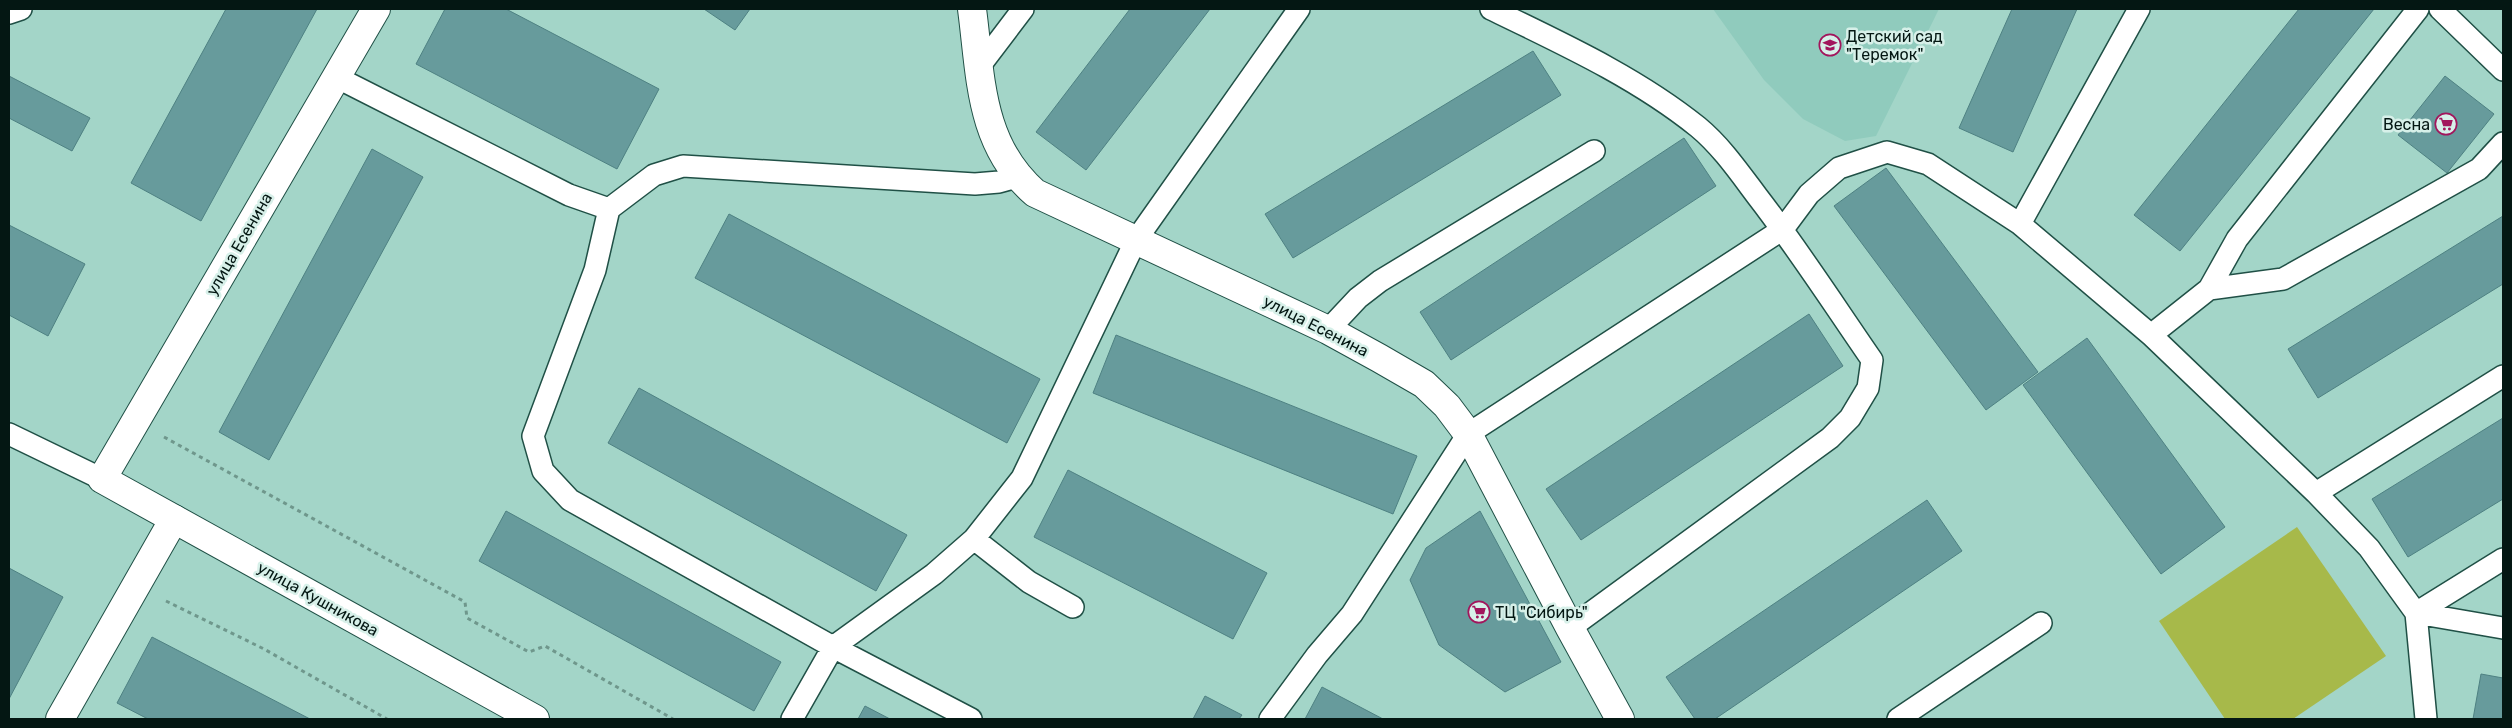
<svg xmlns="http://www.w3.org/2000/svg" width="2512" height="728" font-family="Rubik,sans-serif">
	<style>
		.built { fill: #90cbbd }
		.green { fill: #a7b94a }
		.building { fill: #679b9c; stroke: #4e8182 }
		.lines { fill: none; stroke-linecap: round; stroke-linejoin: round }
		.lane-casing { stroke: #205046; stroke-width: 24 }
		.street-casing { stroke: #205046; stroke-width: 30 }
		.secondary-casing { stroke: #205046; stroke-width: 30 }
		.path { stroke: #6f978c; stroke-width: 3; stroke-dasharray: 4 4; stroke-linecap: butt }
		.lane { stroke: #fff; stroke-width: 21 }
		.street { stroke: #fff; stroke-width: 28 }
		.secondary { stroke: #fff; stroke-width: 28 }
		.labels { text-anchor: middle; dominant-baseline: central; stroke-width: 5; stroke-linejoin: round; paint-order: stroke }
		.poi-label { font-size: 16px; fill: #041713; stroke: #d7f0e9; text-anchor: start }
		.street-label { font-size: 16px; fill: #041713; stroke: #d7f0e9 }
	</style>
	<rect width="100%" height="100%" fill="#a3d5c8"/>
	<path class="built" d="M1713,9H1939L1876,136L1845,141L1803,119L1764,80Z"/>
	<path class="green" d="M2297,527L2386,656L2293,719H2225L2159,621Z"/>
	<path class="building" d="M226,9H317L201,221L131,183Z
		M445,9H506L659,89L617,169L416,64Z
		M704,9H750L735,30Z
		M1130,9H1210L1086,170L1036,132Z
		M2012,9H2077L2013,152L1959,128Z
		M2299,9H2374L2180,251L2134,215Z
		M1533,51L1561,95L1293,258L1265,214Z
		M9,76L90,118L72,151L9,118Z
		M2445,76L2494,114L2447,173L2398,135Z
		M1684,138L1716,186L1451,360L1420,312Z
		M372,149L423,177L269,460L219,432Z
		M1886,168L2038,372L1986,410L1834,206Z
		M729,214L1040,379L1007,443L695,278Z
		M2503,216V284L2318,398L2288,349Z
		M9,225L85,264L48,336L9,315Z
		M1809,314L1843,366L1581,540L1546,489Z
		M1116,335L1417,456L1393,514L1093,393Z
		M2087,338L2225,527L2161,574L2023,385Z
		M639,388L907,535L876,591L608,443Z
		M2503,418V499L2408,557L2372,499Z
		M1068,470L1267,573L1233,639L1034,537Z
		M1927,500L1962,551L1715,719H1695L1666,677Z
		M506,511L781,662L754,711L479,561Z
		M1480,511L1561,662L1505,692L1439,645L1410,580L1426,548Z
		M9,568L63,597L9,699Z
		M152,637L310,719H148L117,703Z
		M2481,674L2503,678V719H2473Z
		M1322,687L1383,719H1305Z
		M1205,696L1242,715L1239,719H1193Z
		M865,706L890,719H858Z"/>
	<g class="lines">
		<g class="lane-casing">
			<path id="lane" d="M1491,9C1561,43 1636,77 1698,127C1721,146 1739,172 1757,196C1798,249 1834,305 1872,360L1868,388L1850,418L1830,438L1570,628
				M2440,9L2503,70
				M9,13L21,9
				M979,67L1023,9
				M336,77L569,195L609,209L654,175L683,166L975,184L999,182L1017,177
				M609,209L595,270L533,436L543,471L570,500L833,647L971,719
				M2020,224L2139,9
				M2209,289L2283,279L2479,169L2503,143
				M1328,330L1358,298L1380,281L1594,151
				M2151,335L2209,289L2237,239L2418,9
				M9,434L102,479
				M2316,493L2503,376
				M974,539L1029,582L1073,607
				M2416,613L2503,559
				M2416,613L2503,628
				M792,719L833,647L934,574L974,539L1022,478L1136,240L1299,9
				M1270,719L1317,655L1352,614L1468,434L1783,229L1809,194L1839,168L1887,152L1928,164L2020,224L2151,335L2316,493L2369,548L2416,613L2426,719
				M1898,719L2041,623"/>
		</g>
		<g class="street-casing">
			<path id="street" d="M972,9C981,77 979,144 1035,193L1328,330L1379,358L1424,384L1447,406L1468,434L1570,628L1620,719
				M60,719L174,519"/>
		</g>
		<g class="secondary-casing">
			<path id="secondary" d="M376,9L102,479L535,719"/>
		</g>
		<path class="path" d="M164,437L465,602L467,618L529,652L545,646L673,719
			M166,601L264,649L387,719"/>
		<use href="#lane" class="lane"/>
		<use href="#street" class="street"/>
		<use href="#secondary" class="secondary"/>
	</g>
	<defs>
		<g id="school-ring" transform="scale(1.125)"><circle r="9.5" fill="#d7f0e9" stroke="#a2155c" stroke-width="1.5"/><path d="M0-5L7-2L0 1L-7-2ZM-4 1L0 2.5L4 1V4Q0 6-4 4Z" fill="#a2155c"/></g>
		<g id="supermarket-ring" transform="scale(1.125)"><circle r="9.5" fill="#d7f0e9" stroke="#a2155c" stroke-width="1.5"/><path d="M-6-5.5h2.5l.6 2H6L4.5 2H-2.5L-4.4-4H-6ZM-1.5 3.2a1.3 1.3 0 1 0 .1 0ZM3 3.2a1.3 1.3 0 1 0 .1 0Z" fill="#a2155c"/></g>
	</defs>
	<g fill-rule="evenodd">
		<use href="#school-ring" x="1830" y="45"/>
		<use href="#supermarket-ring" x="2446" y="124"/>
		<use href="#supermarket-ring" x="1479" y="612"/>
	</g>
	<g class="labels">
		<g class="poi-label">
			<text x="1846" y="36">Детский сад<tspan x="1846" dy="18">"Теремок"</tspan></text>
			<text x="2430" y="124" text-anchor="end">Весна</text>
			<text x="1495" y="612">ТЦ "Сибирь"</text>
		</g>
		<g class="street-label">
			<text transform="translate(239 244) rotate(-60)">улица Есенина</text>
			<text transform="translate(1316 326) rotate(27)">улица Есенина</text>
			<text transform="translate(318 599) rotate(29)">улица Кушникова</text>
		</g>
	</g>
	<rect width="2512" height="728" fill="none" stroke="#041713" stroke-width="20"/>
</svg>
